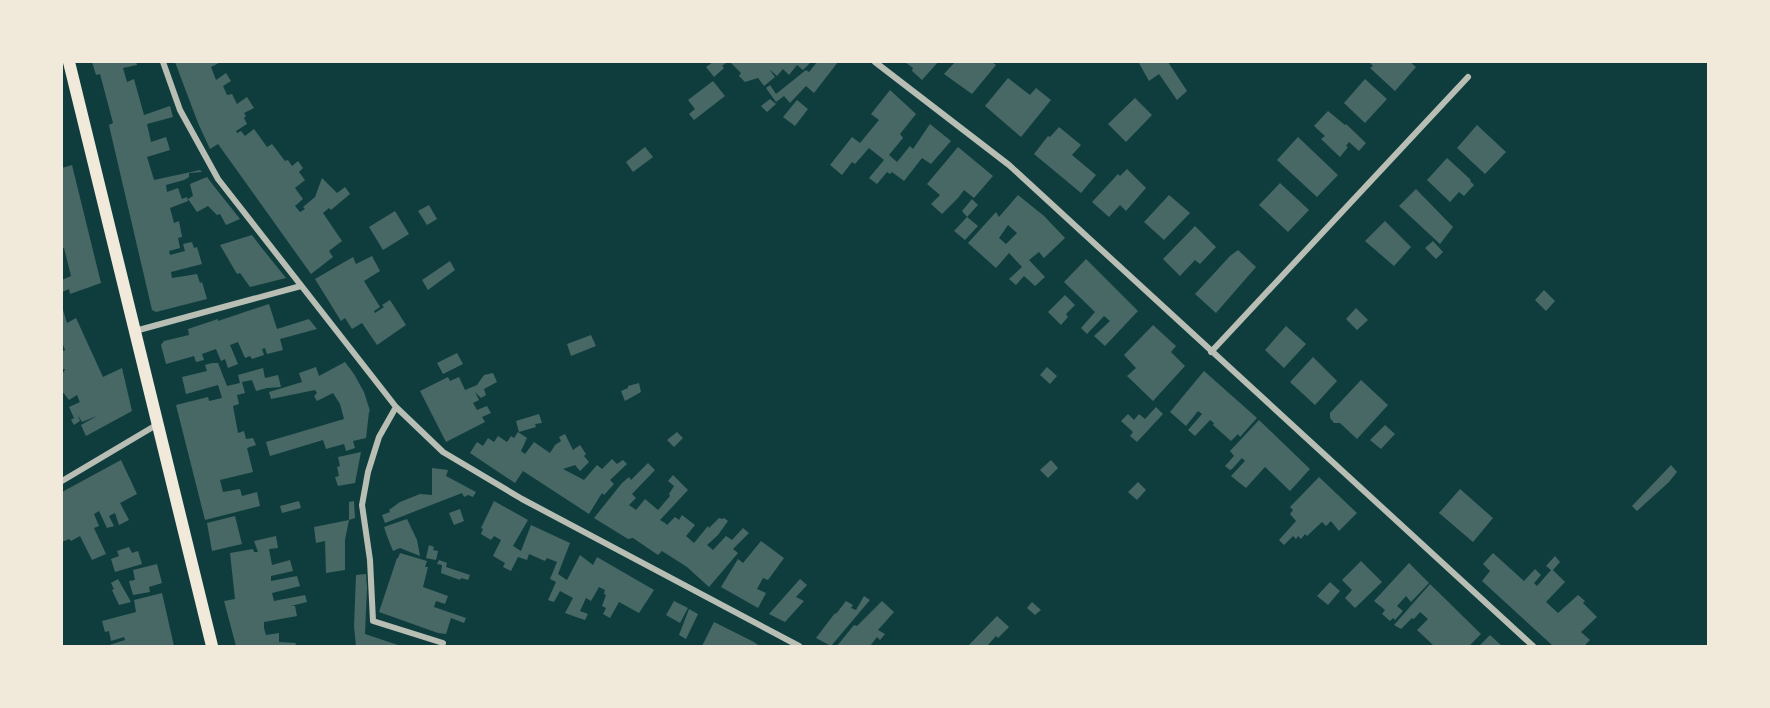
<svg xmlns="http://www.w3.org/2000/svg" width="1770" height="708" font-family="'Public Sans',sans-serif">
	<style>
		.building { fill: #486865; fill-rule: evenodd }
		.lines { fill: none; stroke-linecap: round; stroke-linejoin: round }
		.minor { stroke: #b8beb3; stroke-width: 6 }
		.secondary { stroke: #f1e9da; stroke-width: 12 }
	</style>
	<rect width="100%" height="100%" fill="#0f3d3e"/>
	<path class="building" d="M92,62H136L137,65L123,68L127,82L134,79L144,115L170,106L173,117L147,124L151,142L166,137L170,150L147,157L154,180L200,170L202,172L189,173V177L184,180L166,185L167,192L178,188L182,199L187,197L188,201L170,208L174,223L179,221L182,237L178,238L180,248L169,251L170,255L185,251L183,244L192,242L194,248L197,247L202,264L171,272L172,278L197,274L200,283L202,282L207,299L156,312L152,310L111,134L109,125L113,123L100,74L96,75Z
		M175,62H221L211,67L216,80L226,73L231,81L223,86L227,95L232,94L237,104L247,97L254,108L244,113L246,116L244,118L247,124L236,131L237,133L241,131L245,136L254,129L267,147L272,144L285,161L288,160L292,166L298,161L303,168L299,172L305,180L295,188L303,199L295,206L300,212L305,209L303,207L315,197L322,178L337,193L345,187L350,194L331,210L329,208L323,213L342,241L329,251L333,257L311,274L218,144L210,149L198,123Z
		M713,62H727L722,66L724,68L714,77L706,67Z
		M733,62H811L803,70L797,65L789,75L783,69L777,76L769,69L775,77L764,86L758,78L745,82L739,76L741,73L731,63Z
		M817,62H838L814,93L806,86L790,103L784,96L776,102L766,88L770,85L776,94L806,70L809,72Z
		M905,62H938L922,80L912,71L913,68Z
		M955,62H992L996,65L972,94L944,74Z
		M1141,62H1168L1187,91L1177,100L1159,74L1149,81L1139,63Z
		M1369,62H1410L1416,67L1395,91L1370,68L1373,66Z
		M1008,78L1030,95L1036,88L1051,100L1021,137L985,106Z
		M1365,79L1387,99L1365,123L1344,103Z
		M713,81L725,96L694,120L689,114L695,109L688,100Z
		M890,90L916,114L900,134L903,138L889,155L897,162L910,146L913,149L930,124L951,141L931,164L922,158L904,181L892,172L890,174L887,172L877,184L869,178L884,160L869,148L855,164L852,162L842,175L830,165L852,137L860,143L879,120L871,114Z
		M1135,98L1152,115L1126,142L1108,124Z
		M770,99L776,104L767,112L761,106Z
		M797,100L808,109L795,126L783,117Z
		M1328,111L1345,125L1346,124L1366,143L1359,151L1349,142L1346,146L1348,147L1340,157L1321,139L1325,136L1314,126Z
		M1477,125L1506,152L1485,174L1457,148Z
		M1059,127L1081,145L1072,155L1096,175L1081,193L1034,154L1048,136L1050,137Z
		M1298,137L1338,175L1317,197L1277,160Z
		M645,147L653,157L633,172L626,162Z
		M958,147L993,176L974,198L964,190L958,198L942,214L931,204L940,195L927,184Z
		M1447,158L1471,180L1470,181L1474,185L1464,196L1459,192L1450,202L1427,180Z
		M72,165L101,283L70,294L69,289L62,292V280L71,276L64,248L62,249V168Z
		M1127,169L1146,188L1126,211L1120,205L1109,217L1092,202L1118,174L1120,176Z
		M207,177L213,185L240,219L226,225L220,214L217,215L208,206L197,212L188,199L193,196L190,184Z
		M1280,183L1309,210L1288,232L1259,205Z
		M1416,189L1453,227L1440,244L1399,206Z
		M1018,195L1044,216L1065,238L1044,258L1039,252L1029,260L1045,277L1035,286L1024,276L1016,285L1009,279L1022,267L1009,253L996,268L968,243L996,212L999,217ZM1008,225L1017,233L1006,244L999,238Z
		M1169,195L1190,213L1164,240L1144,222Z
		M972,199L978,205L967,217L962,211Z
		M429,205L437,219L427,225L418,211Z
		M395,211L409,234L383,250L369,227Z
		M967,217L978,226L965,240L954,231Z
		M1385,221L1411,247L1394,266L1365,241Z
		M1195,226L1216,247L1200,264L1195,260L1180,276L1163,259Z
		M252,235L261,247L286,278L250,287L240,273L237,274L220,245Z
		M1433,241L1443,252L1436,259L1425,248Z
		M1238,250L1256,267L1216,313L1195,294L1230,256Z
		M372,256L380,271L364,281L380,307L374,311L375,313L384,307L382,305L390,300L406,325L377,345L362,323L352,329L345,318L341,321L315,279L353,257L356,264Z
		M1086,259L1138,311L1105,346L1094,336L1110,321L1104,316L1087,334L1081,328L1095,312L1064,282Z
		M450,261L455,270L428,290L422,280Z
		M1544,290L1555,301L1546,311L1535,300Z
		M1065,295L1075,305L1066,314L1068,317L1061,325L1048,312Z
		M269,304L277,329L309,319L317,329L280,339L283,350L267,354L265,348L262,349L264,355L252,359L250,356L245,358L238,342L230,345L238,364L228,368L225,359L221,361L216,349L202,354L204,360L196,362L194,356L166,364L161,345L164,341L189,335L188,329L218,319V321Z
		M62,307L67,323L76,318L103,377L122,368L132,411L86,436L81,425L97,416L82,422L78,415L80,421L74,425L71,420L74,418L69,407L80,402L79,400L77,395L69,400L62,391V375L65,369H62V352L65,350L62,342Z
		M1356,308L1368,320L1357,330L1346,319Z
		M1153,325L1176,346L1171,352L1185,366L1153,401L1127,376L1136,368L1124,355Z
		M1286,326L1306,344L1284,368L1265,350Z
		M591,335L596,346L571,356L567,344Z
		M457,353L463,364L443,374L437,363Z
		M1313,357L1337,381L1315,405L1290,382Z
		M345,362L354,374L364,392L370,411L369,412L366,438L353,441L355,448L346,451L344,444L326,449L323,440L270,456L266,442L344,419L340,404L333,393L317,401L314,396L317,393L315,390L271,399L269,392L302,382L299,373L316,367L319,376Z
		M212,363H218L227,386L240,383L238,375L263,368L265,378L278,375L281,387L267,388L256,391L252,380L242,382L245,393L237,395L239,404L233,406L238,433L244,431L246,439L253,438L256,445L247,448L253,472L220,480L223,492L240,489L242,496L257,492L260,506L205,520L176,405L208,397L209,401L222,398L218,385L186,394L182,377L207,371L205,365Z
		M1047,367L1057,376L1050,384L1040,375Z
		M1204,371L1257,418L1240,437L1238,434L1231,441L1213,425L1214,423L1210,420L1195,436L1188,430L1202,414L1198,411L1186,426L1170,412Z
		M493,373L497,382L484,389L486,395L481,398L475,392L479,400L473,403L477,410L487,406L491,413L482,417L485,422L446,442L420,391L448,377L450,381L459,377L465,390L477,385L484,375Z
		M1361,380L1388,405L1357,439L1340,423H1334L1330,418V413Z
		M639,383L641,392L625,401L621,391L628,388V386Z
		M1156,407L1163,414L1137,442L1130,436L1133,432L1121,421L1128,414L1134,420L1139,414L1145,419Z
		M539,414L542,423L535,424L536,427L519,432L516,421Z
		M1259,420L1310,469L1290,491L1265,467L1246,488L1231,476L1245,461L1242,458L1232,469L1230,470L1225,466L1234,456L1230,451Z
		M1385,425L1395,434L1381,449L1370,440Z
		M518,432L527,438L521,451L525,454L534,442L550,453L555,445L561,441L559,437L565,434L573,450L580,445L586,454L584,456L589,462L580,471L575,465L563,469L584,480L597,465L602,469L612,459L617,464L623,460L627,464L610,480L614,484L604,495L602,493L589,514L523,471L515,483L470,453L477,442L483,446L488,438L494,442L498,436L507,442L511,436L514,438Z
		M677,432L683,438L674,447L667,440Z
		M361,452L355,483L338,486L335,477L339,476L337,467L340,466L338,457Z
		M121,460L137,494L120,503L129,520L119,525L115,513L109,516L114,526L107,528L99,511L94,514L99,526L94,528L106,554L92,560L80,536L71,541L69,539L62,542V492Z
		M1051,460L1058,468L1048,478L1040,470Z
		M648,463L655,470L632,494L636,498L629,505L636,510L645,499L658,510L670,496L669,494L674,486L668,481L673,475L688,490L660,520L665,523L667,525L675,517L679,520L682,515L695,525L686,536L694,543L708,526L709,528L719,518L722,519L724,518L728,521L718,535L707,545L713,550L726,536L732,540L743,528L749,533L733,549L738,553L709,587L687,567L662,551L658,555L633,538L628,539L594,518L622,483L629,477L631,480Z
		M1671,465L1677,472L1669,482L1637,511L1632,506Z
		M432,468L448,470L446,476L476,492L473,497L468,495L464,497L462,493L385,523L382,515L390,512L389,510L400,502L420,494L432,495Z
		M1319,477L1357,513L1339,531L1331,521L1326,526L1322,522L1307,536L1305,534L1301,539L1298,536L1296,539L1293,536L1284,545L1279,540L1296,521L1290,514L1293,510L1290,507Z
		M1138,482L1146,490L1137,500L1128,492Z
		M1460,489L1493,518L1473,542L1439,513Z
		M299,501L301,508L282,513L280,506Z
		M354,501L355,518L349,520L345,540V570L326,573L325,541L316,543L314,527L349,520V502Z
		M494,501L528,520L513,546L521,551L531,525L570,543L558,574L567,580L580,555L593,565L597,557L654,590L639,613L619,602L610,618L603,614L606,608L602,606L606,595L604,594L605,590L599,587L591,601L586,598L580,611L588,614L585,620L576,617L565,613L573,598L560,591L554,602L548,600L556,582L550,579L557,562L547,558L545,561L529,554L527,560L518,557L511,571L503,567L505,563L493,556L501,540L494,536L491,540L481,534L483,529L481,528Z
		M460,509L464,521L454,525L449,513Z
		M235,516L242,544L212,551L207,523Z
		M407,519L417,540L420,556L400,548L393,551L387,536L384,527Z
		M276,536L278,548L269,549L272,565L290,560L293,571L271,576V581L297,576L300,586L272,593L274,601L305,595L307,602L291,606H295L297,616L264,622V628L266,635L279,633V642L296,643L295,646H236L224,601L235,599L230,553L253,549L254,552H258L254,541Z
		M761,541L784,558L768,580L763,578L757,589L766,593L758,608L721,587L738,559L743,563Z
		M429,545L434,547L433,550L438,551L436,560L426,558Z
		M129,547L132,553L138,551L142,564L115,572L111,559L119,556L117,551Z
		M400,553L427,561L425,567H428L423,587L448,596L445,604L436,601L434,607L466,618L464,623L451,618L446,634L438,633L379,612L397,558H398Z
		M1493,553L1524,581L1535,569L1541,575L1534,583L1537,586L1551,570L1546,566L1555,556L1560,562L1553,570L1565,582L1546,602L1558,613L1578,595L1585,601L1583,603L1597,617L1581,632L1590,640L1584,646H1553L1482,581L1490,571L1483,564Z
		M439,560L447,563L446,567L470,575L468,580L461,578L460,580L441,573L442,565L437,564Z
		M1361,561L1382,582L1355,608L1345,598L1352,590L1342,580Z
		M1409,563L1429,583L1411,602L1406,596L1397,606L1403,611L1395,620L1393,618L1390,621L1382,614L1385,610L1374,601Z
		M157,564L162,583L149,587L150,592L133,595L129,581L135,580L133,570Z
		M366,574L367,587L365,634L401,646H356L354,627L356,575Z
		M118,579L131,602L119,605L112,590L114,589L111,583Z
		M800,579L807,585L796,597L804,601L785,622L769,614Z
		M1330,582L1340,591L1328,605L1317,596Z
		M1430,584L1481,634L1469,646H1432L1433,645L1417,630L1428,619L1420,612L1414,619L1412,618L1401,629L1394,625Z
		M162,593L174,646H106L125,640L124,637L111,641L109,631L105,632L102,621L136,612L134,600Z
		M864,596L870,600L831,646L816,638L835,613L836,614L846,601L853,605L851,608L856,610Z
		M674,601L688,608L680,623L666,615Z
		M882,601L894,612L878,630L885,634L880,640L877,637L870,646H837L854,625L857,626Z
		M1032,602L1041,610L1035,615L1027,608Z
		M689,609L698,614L686,639L679,635Z
		M997,616L1009,627L998,638L996,636L987,646H968Z
		M714,622L752,641L760,646H702Z
		M1490,635L1502,646H1479Z"/>
	<g class="lines">
		<path class="minor" d="M163,62L180,110L218,179L396,407L443,452L522,499L799,646
			M875,62L1009,165L1533,646
			M135,331L301,286
			M1211,352L1468,77
			M396,407L379,437L368,472L362,505L370,560L373,621L443,643
			M62,481L158,424"/>
		<path class="secondary" d="M69,62L212,646"/>
	</g>
	<rect width="1770" height="708" fill="none" stroke="#f1e9da" stroke-width="126"/>
</svg>
